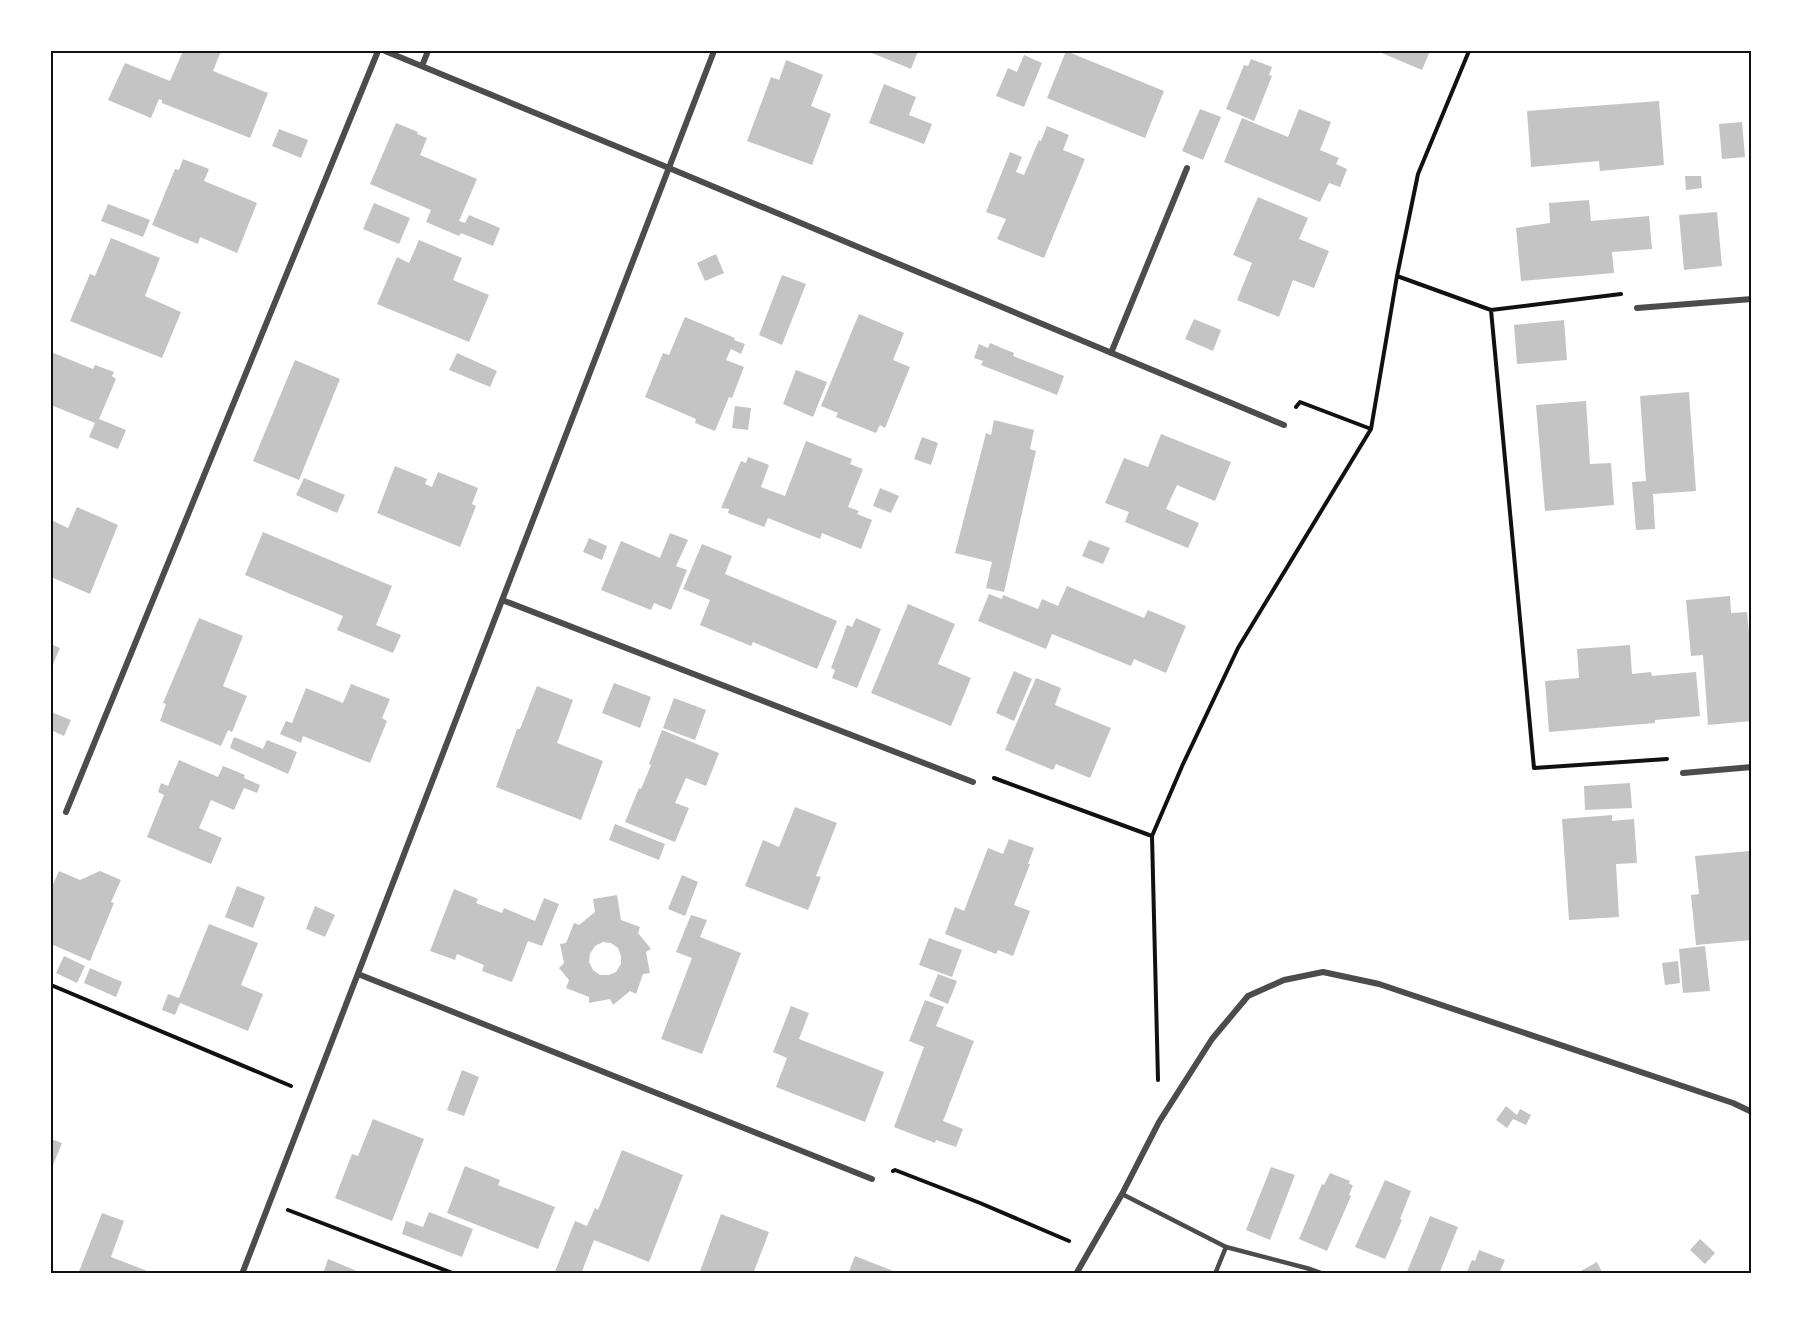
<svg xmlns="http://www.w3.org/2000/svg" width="1803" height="1325" font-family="Poppins,sans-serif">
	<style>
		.building { fill: #c4c4c4; fill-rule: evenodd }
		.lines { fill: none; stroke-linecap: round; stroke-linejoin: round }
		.path { stroke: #111; stroke-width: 4 }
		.service { stroke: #4c4c4c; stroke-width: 4.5 }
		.minor { stroke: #4c4c4c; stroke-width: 6 }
		.neatline { fill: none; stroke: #111; stroke-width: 2 }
	</style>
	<rect width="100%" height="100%" fill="#fff"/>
	<path class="building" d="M183,51H221L213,71L268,93L250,138L162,103V100L159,99L151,118L108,100L125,63L170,81Z
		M867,51H918L911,69Z
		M1066,51L1164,91L1145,138L1047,98Z
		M1377,51H1430L1422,70Z
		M1024,55L1042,63L1024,107L996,96L1008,68L1017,72Z
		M1251,59L1272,67L1269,75L1272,76L1254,121L1226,109L1244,65L1248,66Z
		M786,60L823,75L811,106L831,114L812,165L747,141L771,77L779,80Z
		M884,84L916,97L909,115L932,124L924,144L869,123Z
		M1659,101L1664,165L1600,171L1599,161L1531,167L1527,111Z
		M1200,109L1221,117L1203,160L1182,151Z
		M1299,109L1331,122L1320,150L1339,158L1336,164L1347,169L1340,187L1329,183L1320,202L1224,162L1242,118L1288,137Z
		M1742,122L1745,157L1722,159L1719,124Z
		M396,123L418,132L417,134L427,138L420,155L477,179L459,221L465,223L469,215L500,228L493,246L461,233L459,236L426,222L431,210L370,184Z
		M1047,126L1069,135L1063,150L1085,159L1044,258L997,239L1006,219L986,212L1010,152L1022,157L1016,172L1024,175L1039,140L1041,141Z
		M279,129L308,140L301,158L272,146Z
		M183,159L209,169L204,181L257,203L237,253L200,237L198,244L152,225L175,169L179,170Z
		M1685,176H1701L1702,188L1686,190Z
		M1258,197L1308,218L1299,239L1329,251L1314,288L1293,280L1279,317L1237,300L1252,263L1233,255Z
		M1589,200L1591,221L1649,216L1652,249L1612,252L1614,273L1521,281L1516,228L1550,223L1549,203Z
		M374,203L410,218L399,244L363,229Z
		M108,204L150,220L143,237L101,221Z
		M1717,212L1722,266L1684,270L1679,215Z
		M111,238L160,258L145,296L181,312L162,358L70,321L90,274L95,276Z
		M419,240L462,258L453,280L489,295L469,342L377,304L397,257L409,263Z
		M716,254L724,273L705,281L697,263Z
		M782,275L806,284L782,345L759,335Z
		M859,314L904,333L893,360L910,367L885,428L880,425L876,433L836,417L838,413L821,406Z
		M685,317L735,338L734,340L745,344L741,354L731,349L726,360L744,367L732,398L729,397L715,431L695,423L696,419L645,397L663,353L669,355Z
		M1194,319L1221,330L1213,351L1185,339Z
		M1564,320L1567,360L1517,364L1514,325Z
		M990,343L1014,353L1013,356L1064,376L1057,395L981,365L983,361L974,358L979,344L988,348Z
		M51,352L93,369L95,365L114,372L112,376L116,379L99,419L126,430L118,449L89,437L95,423L51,405Z
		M457,353L497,371L490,387L449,370Z
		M295,360L340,379L299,480L253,461Z
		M796,370L827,382L813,417L783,404Z
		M1689,392L1696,491L1653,494L1655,529L1636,530L1632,482L1646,481L1640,396Z
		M1586,401L1590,464L1611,463L1614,505L1545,511L1536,405Z
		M735,406L751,408L748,430L732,428Z
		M994,420L1034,430L1030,449L1036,451L1004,592L986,588L992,562L955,553L986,433L991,435Z
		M1161,434L1231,462L1215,501L1177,485L1166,509L1199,523L1188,548L1125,522L1129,512L1105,503L1124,458L1148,467Z
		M922,437L938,443L931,465L914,459Z
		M806,441L852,459L850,464L863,469L848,507L859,511L857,514L872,520L861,549L822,533L820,539L768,518L764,527L728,513L729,509L721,508L741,461L746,463L748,457L769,465L761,487L785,496Z
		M395,466L427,479L425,484L432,487L438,472L478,488L472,504L476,506L460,547L377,513Z
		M304,478L345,495L337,513L296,495Z
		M880,488L899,496L891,513L873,506Z
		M77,507L118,525L90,594L51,577V520L68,528Z
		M263,532L392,586L376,625L401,635L393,653L337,630L343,616L245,575Z
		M670,533L688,540L676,566L687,570L671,610L654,603L651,610L601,590L621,541L660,558Z
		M589,538L607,546L602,560L583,552Z
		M1089,540L1110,548L1103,564L1082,556Z
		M702,544L732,556L725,574L837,621L817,669L753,642L751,646L700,625L710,600L683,589Z
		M1067,586L1144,618L1148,610L1186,626L1166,673L1134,659L1131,666L1052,634L1046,649L978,621L989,594L1002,599L1003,595L1038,609L1042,599L1058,606Z
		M1730,596L1731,613L1747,612L1749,633H1752V721L1708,725L1703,655L1691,656L1686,600Z
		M908,604L955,624L938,664L971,678L951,726L871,693Z
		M199,618L243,636L223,686L247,696L232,732L228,730L221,746L160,721L166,704L163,703Z
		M856,618L881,629L857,688L832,678L835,670L831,668L847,625L852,627Z
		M51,644L60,648L51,669Z
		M1630,645L1632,674L1651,672L1652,676L1696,672L1700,716L1655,720V723L1549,732L1545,681L1579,678L1577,649Z
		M1014,671L1032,679L1014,721L996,713Z
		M1036,678L1061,688L1055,705L1111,728L1090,778L1056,764L1053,770L1005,750Z
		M614,683L651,697L640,728L602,713Z
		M351,684L390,699L382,718L387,721L370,763L303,736L301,743L280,734L286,721L292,723L306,688L343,703Z
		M537,686L573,700L557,743L603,761L581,820L496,787L517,729H520Z
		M674,698L706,710L695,740L663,728Z
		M51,712L71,720L64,736L51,730Z
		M662,730L719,753L706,786L686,778L675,803L689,808L675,842L625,822L639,788L641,789L651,765L649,764Z
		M234,737L263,749L267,740L297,752L288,774L230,748Z
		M179,760L218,777L223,766L245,775L244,778L260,785L257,793L244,788L234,810L211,800L199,828L222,838L211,864L147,837L164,795L158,792L161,783L168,786Z
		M1630,783L1632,808L1585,810L1584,786Z
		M795,807L837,823L816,876L821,877L808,910L745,886L763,840L779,847Z
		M1612,815V821L1634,819L1637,863L1616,864L1619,917L1569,920L1562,819Z
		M615,824L665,844L659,860L609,840Z
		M1009,839L1034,848L1028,864H1030L1014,905L1030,911L1013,956L998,950L996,954L945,934L955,907L964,911L988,848L1003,854Z
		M1750,851L1752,879V940L1696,945L1691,895L1699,894L1695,856Z
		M59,871L80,880L100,871L121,880L111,902L114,903L90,961L51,944V889Z
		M682,875L698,882L685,916L668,909Z
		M237,886L265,897L253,928L225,917Z
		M454,889L478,899L476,903L502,913L504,908L535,921L544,898L559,904L542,946L528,941L512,982L482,971L484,965L457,954L455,960L430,951Z
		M617,895L621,920L640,927L638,933L651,949L646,952L650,973L643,974L636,994L630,991L613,1005L610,999L589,1003V997L566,988L569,980L559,968L564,963L560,944L566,943L574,923L579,925L595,912L593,899ZM603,942L611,943L618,948L621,956V964L616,972L609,975H600L593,970L589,962L590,954L595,946Z
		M315,906L335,915L325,937L306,929Z
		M691,915L707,920L700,937L741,953L702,1054L661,1039L692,958L676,952Z
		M209,924L258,943L241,985L263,994L248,1031L180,1003L175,1015L162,1010L168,994L179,998Z
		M929,938L962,950L952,977L919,965Z
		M1705,946L1710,991L1683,993L1679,949Z
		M64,956L85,966L77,983L56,973Z
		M1678,961L1680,983L1665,985L1662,963Z
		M90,968L122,982L116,997L84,983Z
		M938,974L957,981L948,1004L929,996Z
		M925,1000L944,1007L936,1026L974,1041L943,1121L963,1129L956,1147L936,1140L935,1143L894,1127L924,1047L909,1041Z
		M791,1006L809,1013L799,1039L884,1072L865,1122L776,1087L787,1058L773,1052Z
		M462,1070L479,1077L464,1116L447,1110Z
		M1506,1106L1517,1115L1520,1109L1531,1115L1526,1125L1513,1119L1507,1128L1496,1120Z
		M373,1119L424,1139L392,1221L335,1198L352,1154L358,1156Z
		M51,1139L62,1143L51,1170Z
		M622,1150L683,1175L649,1262L594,1240L581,1274H554L575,1221L587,1226L595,1208L598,1210Z
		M465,1166L500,1180L498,1185L555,1207L538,1249L447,1213Z
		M1271,1167L1295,1175L1270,1240L1246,1230Z
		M1330,1173L1350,1181L1349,1184L1353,1185L1349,1195L1351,1196L1327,1251L1299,1239L1322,1184L1324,1185Z
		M1385,1180L1411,1191L1400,1219L1402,1220L1385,1259L1355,1247Z
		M429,1212L473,1229L462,1257L402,1234L406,1221L423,1227Z
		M102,1213L124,1221L111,1257L155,1274H78Z
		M721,1214L769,1232L753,1274H699Z
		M1430,1216L1458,1227L1439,1274H1406Z
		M1700,1239L1715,1253L1705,1264L1690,1250Z
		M1479,1250L1505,1260L1500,1271L1505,1274H1466L1472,1260L1475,1261Z
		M855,1256L901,1274H848Z
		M328,1259L364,1274H323Z
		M1597,1262L1603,1274H1580L1579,1272Z"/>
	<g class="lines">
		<path class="path" d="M1397,276L1491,310L1621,294
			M1491,310L1534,768L1667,759
			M1296,407L1300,402L1371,429
			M994,778L1152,836
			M51,985L291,1086
			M1158,1080L1152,836L1183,764L1238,648L1371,429L1397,276L1418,174L1469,51
			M893,1171L895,1170L980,1203L1069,1241
			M288,1210L455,1274"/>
		<path class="service" d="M1122,1194L1226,1247L1310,1269L1324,1274
			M1215,1274L1226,1247"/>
		<path class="minor" d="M385,51L669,168L1284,425
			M422,66L428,51
			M1637,308L1752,299
			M1111,353L1187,168
			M502,600L973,782
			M1683,773L1752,767
			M66,812L378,51
			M358,974L872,1179
			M242,1274L714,51
			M1076,1274L1122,1194L1159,1122L1212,1039L1248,996L1284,980L1323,972L1379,984L1733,1103L1752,1112"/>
	</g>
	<rect width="1803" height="1325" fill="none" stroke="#ffffff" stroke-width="105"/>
	<rect x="52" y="52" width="1698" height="1220" class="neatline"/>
</svg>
